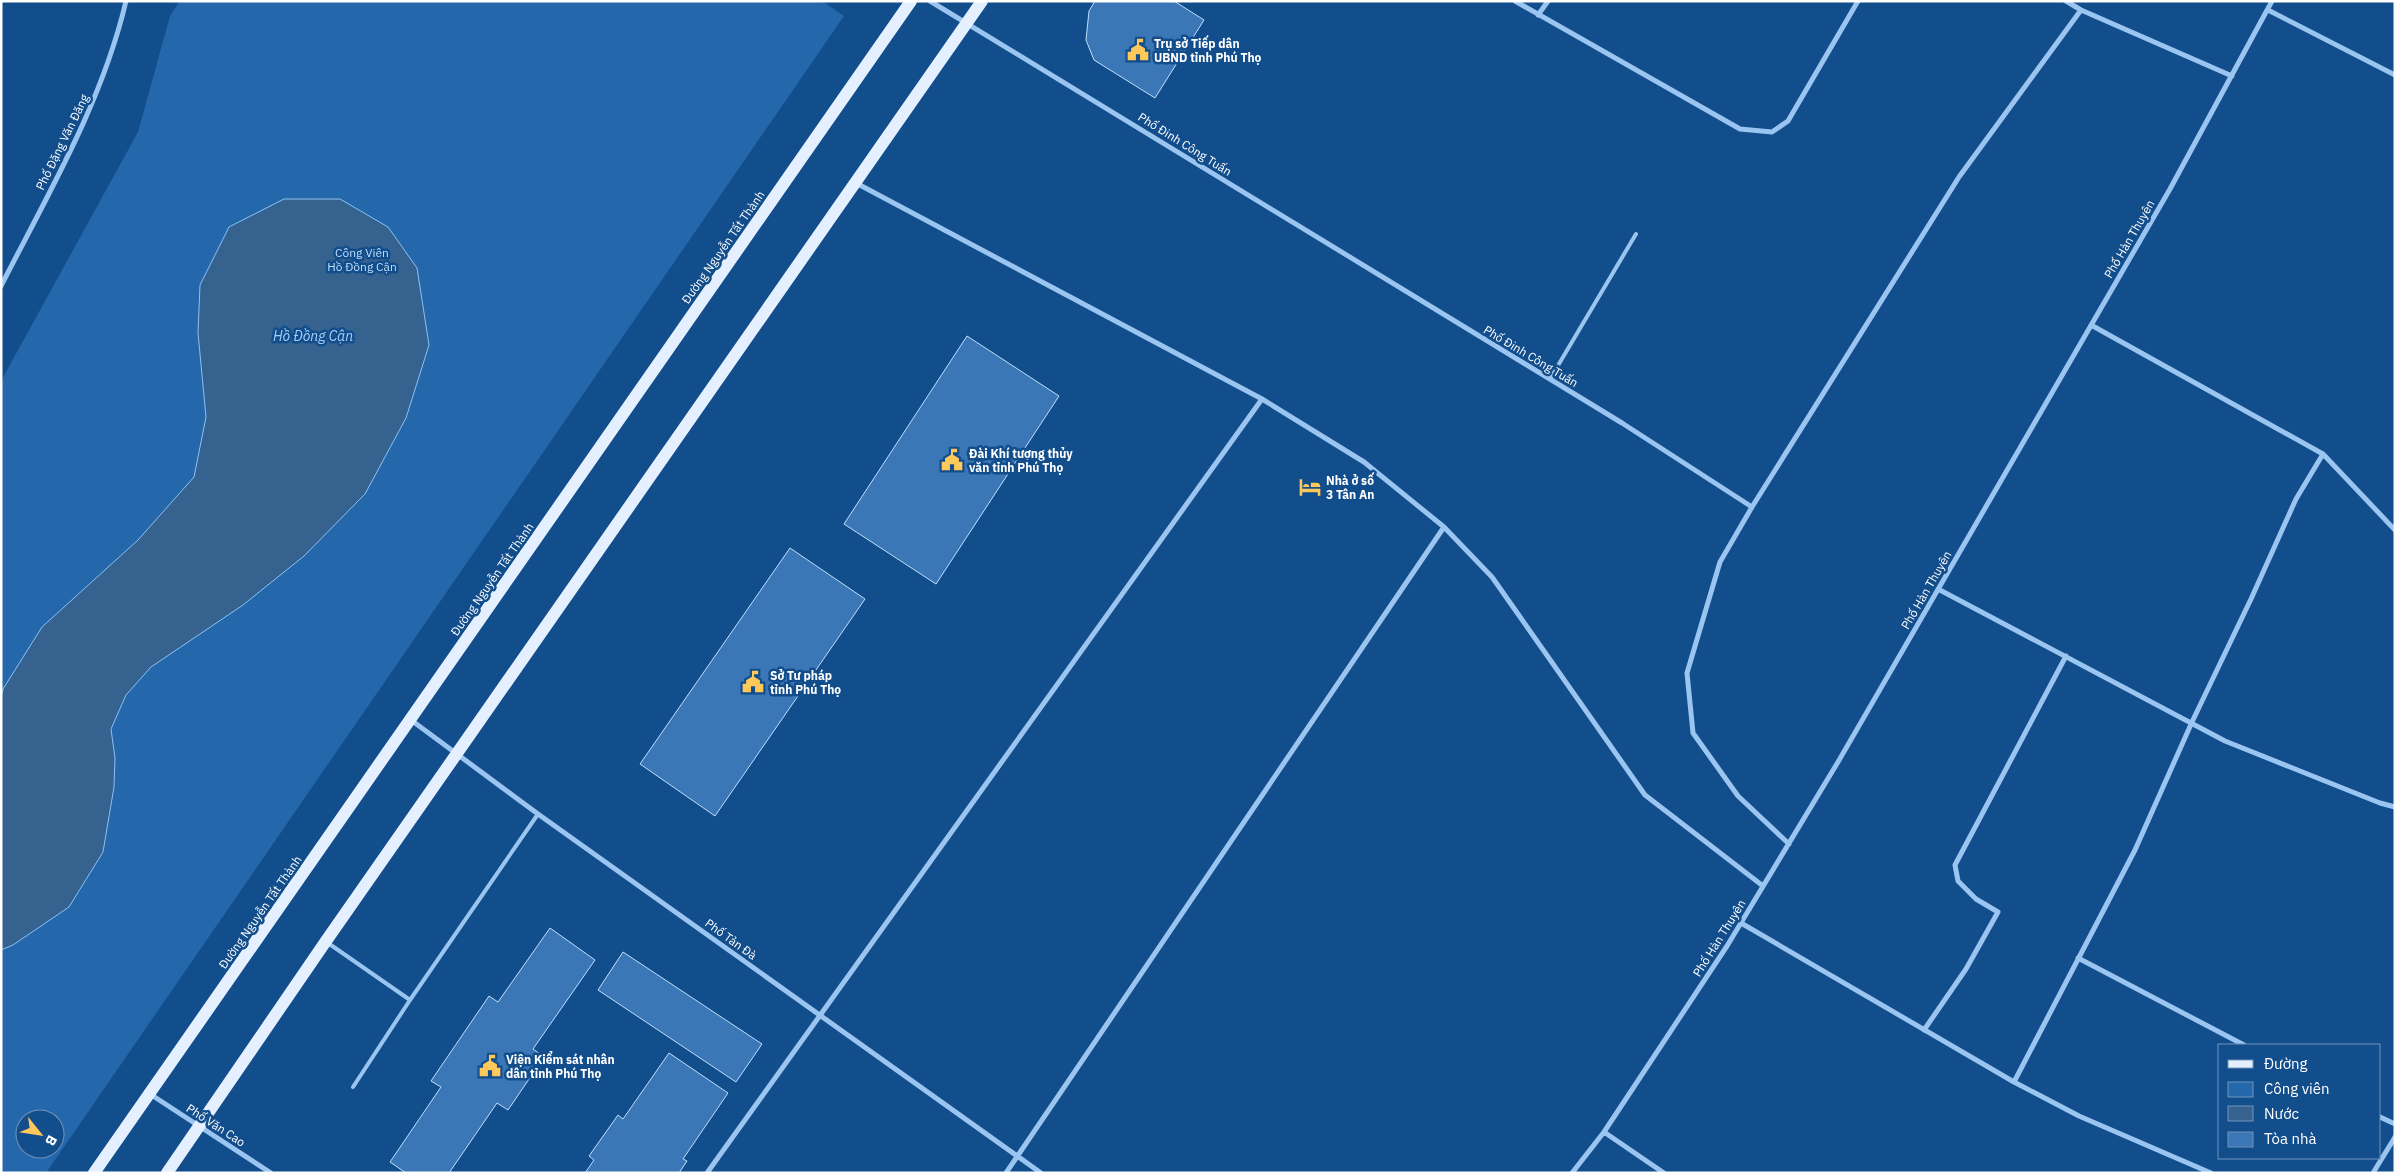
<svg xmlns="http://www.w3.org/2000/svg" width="2396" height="1174" font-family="'IBM Plex Sans',sans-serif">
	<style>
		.green { fill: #2467ab; fill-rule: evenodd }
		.water { fill: #366290; stroke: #8cc1f4 }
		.building { fill: #3b77b6; stroke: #c1dffc }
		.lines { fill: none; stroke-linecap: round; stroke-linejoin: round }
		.service { stroke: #9ac5f1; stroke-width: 4 }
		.minor { stroke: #9ac5f1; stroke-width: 5 }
		.primary { stroke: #e4f0ff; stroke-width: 12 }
		.labels { text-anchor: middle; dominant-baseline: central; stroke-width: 5; stroke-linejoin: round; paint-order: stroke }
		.poi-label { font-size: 12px; font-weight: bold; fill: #fff; stroke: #124d8c; text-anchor: start }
		.street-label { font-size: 12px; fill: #fff; stroke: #124d8c }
		.park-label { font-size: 12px; fill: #c1dffc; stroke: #124d8c }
		.water-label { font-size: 14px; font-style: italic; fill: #a6cff8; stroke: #124d8c }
	</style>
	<rect width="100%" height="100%" fill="#124d8c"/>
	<path class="green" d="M180,1H822L844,16L46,1173H1V381L138,132L170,16ZM25,1119H55V1149H25Z"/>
	<path class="water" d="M284,199H340L388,227L417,268L429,345L406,418L365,494L304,556L243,605L151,667L126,695L111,729L115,758L114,787L103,852L69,907L13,945L1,950V698L3,689L42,627L138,540L194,477L206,417L198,333L200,285L229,227Z"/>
	<path class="building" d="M1095,1H1174L1204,20L1155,98L1094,60L1086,40L1089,11Z
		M967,336L1059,396L936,584L844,524Z
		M790,548L865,599L715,816L640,764Z
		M550,928L595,960L533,1049L544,1057L508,1110L497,1103L449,1173H406L390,1162L441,1087L431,1081L489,996L498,1002Z
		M623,952L762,1044L736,1082L598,990Z
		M669,1053L728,1093L683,1159L687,1161L679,1173H585L594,1160L589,1156L618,1115L623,1119Z"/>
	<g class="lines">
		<path class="service" d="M1550,379L1636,234
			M328,943L410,1000L538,814
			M353,1087L410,1000"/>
		<path class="minor" d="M930,1L1622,423L1752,507L1720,562L1687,673L1693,733L1738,796L1789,844
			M1515,1L1740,129L1772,132L1788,121L1858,1
			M2066,1L2081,10L2232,76
			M2268,10L2395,75
			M1538,15L1548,1
			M856,183L1262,399L1364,462L1444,527L1492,577L1645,795L1763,886
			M1,286C48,194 102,103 126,1
			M2091,325L2323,454L2395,530
			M1752,507L1959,177L2081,10
			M1938,589L2225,741L2380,803L2395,807
			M411,720L538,814L1041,1173
			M1741,923L2014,1082L2079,1116L2211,1173
			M2078,958L2244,1045
			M1924,1030L1966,969L1998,912L1976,899L1958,881L1955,865L2066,656
			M2014,1082L2135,850L2192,722L2251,599L2296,499L2323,454
			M150,1094L271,1173
			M2380,1117L2395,1124
			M1604,1132L1664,1173
			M707,1173L1262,399
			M1006,1173L1444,527
			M1572,1173L1604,1132L1727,946L1838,762L2170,189L2272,1
			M2373,1173L2395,1137"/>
		<path class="primary" d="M94,1173L911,1
			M167,1173L326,941L982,1"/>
	</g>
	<defs>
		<g id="civic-bare" transform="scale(1.725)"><path d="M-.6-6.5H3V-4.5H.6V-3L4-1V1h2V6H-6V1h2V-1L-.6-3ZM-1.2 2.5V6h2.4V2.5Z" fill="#ffc85a" stroke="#124d8c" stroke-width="2.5" paint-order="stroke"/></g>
		<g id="hotel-bare" transform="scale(1.725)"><path d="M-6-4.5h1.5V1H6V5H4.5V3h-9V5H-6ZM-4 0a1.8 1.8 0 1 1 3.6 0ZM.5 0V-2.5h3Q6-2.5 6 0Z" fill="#ffc85a" stroke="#124d8c" stroke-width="2.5" paint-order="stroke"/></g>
	</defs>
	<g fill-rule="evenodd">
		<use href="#civic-bare" x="1138" y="50"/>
		<use href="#civic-bare" x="952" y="460"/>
		<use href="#hotel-bare" x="1310" y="487"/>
		<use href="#civic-bare" x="753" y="682"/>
		<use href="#civic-bare" x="490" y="1066"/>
	</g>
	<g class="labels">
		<g class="poi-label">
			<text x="1154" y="43">Trụ sở Tiếp dân<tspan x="1154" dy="14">UBND tỉnh Phú Thọ</tspan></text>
			<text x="969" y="453">Đài Khí tượng thủy<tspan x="969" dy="14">văn tỉnh Phú Thọ</tspan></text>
			<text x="1326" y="480">Nhà ở số<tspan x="1326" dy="14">3 Tân An</tspan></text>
			<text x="770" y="675">Sở Tư pháp<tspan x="770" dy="14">tỉnh Phú Thọ</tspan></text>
			<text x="506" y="1059">Viện Kiểm sát nhân<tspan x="506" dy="14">dân tỉnh Phú Thọ</tspan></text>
		</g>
		<g class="street-label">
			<text transform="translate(62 142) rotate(-64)">Phố Đặng Văn Đăng</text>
			<text transform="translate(1185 144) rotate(32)">Phố Đinh Công Tuấn</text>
			<text transform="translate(2129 239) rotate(-60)">Phố Hàn Thuyên</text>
			<text transform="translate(723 247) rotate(-55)">Đường Nguyễn Tất Thành</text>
			<text transform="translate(1531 356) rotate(31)">Phố Đinh Công Tuấn</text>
			<text transform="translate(492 579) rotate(-55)">Đường Nguyễn Tất Thành</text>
			<text transform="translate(1926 590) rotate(-60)">Phố Hàn Thuyên</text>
			<text transform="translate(260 912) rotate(-55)">Đường Nguyễn Tất Thành</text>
			<text transform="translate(1719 938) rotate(-58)">Phố Hàn Thuyên</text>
			<text transform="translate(731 939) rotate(36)">Phố Tản Đà</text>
			<text transform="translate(216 1125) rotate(33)">Phố Văn Cao</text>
		</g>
		<g class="park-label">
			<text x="362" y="252">Công Viên<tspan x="362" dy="14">Hồ Đồng Cận</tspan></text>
		</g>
		<g class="water-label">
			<text x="313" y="336">Hồ Đồng Cận</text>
		</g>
	</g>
	<rect width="2396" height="1174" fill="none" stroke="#ffffff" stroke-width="5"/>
	<rect x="2218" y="1044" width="162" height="115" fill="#124d8c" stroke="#7194ba"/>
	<rect x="2228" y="1060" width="25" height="8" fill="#e4f0ff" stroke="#7194ba"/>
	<text x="2264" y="1069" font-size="15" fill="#ffffff">Đường</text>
	<rect x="2228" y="1082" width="25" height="15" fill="#2467ab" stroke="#7194ba"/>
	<text x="2264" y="1094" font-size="15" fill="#ffffff">Công viên</text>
	<rect x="2228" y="1106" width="25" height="15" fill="#366290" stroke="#7194ba"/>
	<text x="2264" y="1119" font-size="15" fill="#ffffff">Nước</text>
	<rect x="2228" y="1132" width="25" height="15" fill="#3b77b6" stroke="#7194ba"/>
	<text x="2264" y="1144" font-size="15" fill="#ffffff">Tòa nhà</text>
	<g transform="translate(40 1134) rotate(120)"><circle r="24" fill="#124d8c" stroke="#7194ba"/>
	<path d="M0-4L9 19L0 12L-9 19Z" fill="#ffc85a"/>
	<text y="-8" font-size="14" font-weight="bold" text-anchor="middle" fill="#ffffff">B</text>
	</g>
</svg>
